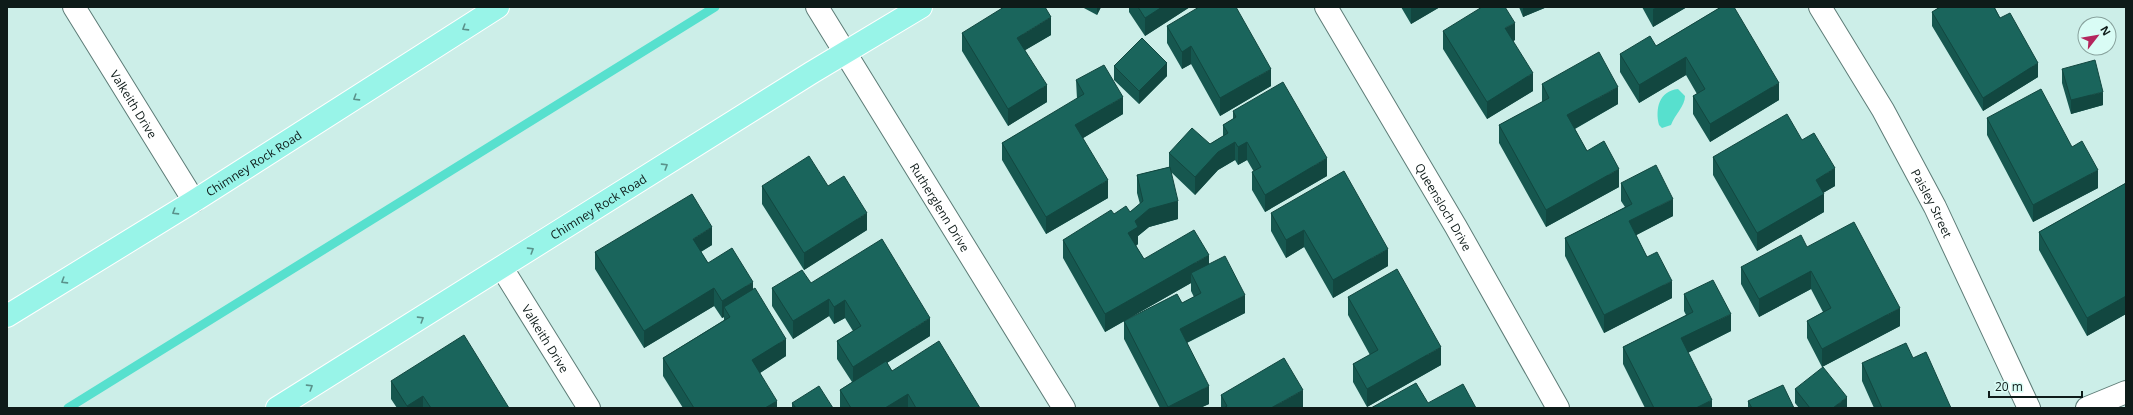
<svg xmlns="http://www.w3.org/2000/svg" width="2133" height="415" font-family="'Open Sans',sans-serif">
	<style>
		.water { fill: #57e0ce }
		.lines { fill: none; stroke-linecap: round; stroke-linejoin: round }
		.stream { stroke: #57e0ce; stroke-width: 9 }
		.minor-casing { stroke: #5d7c77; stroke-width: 24 }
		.major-casing { stroke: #fff; stroke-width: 24 }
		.minor { stroke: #fff; stroke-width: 22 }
		.major { stroke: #98f4e8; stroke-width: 22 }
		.wall { fill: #16574f }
		.shaded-wall { fill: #124740 }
		.building { fill: #1a655c; stroke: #124740 }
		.oneway { stroke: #5a928b }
		.labels { text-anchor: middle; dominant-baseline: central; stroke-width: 4; stroke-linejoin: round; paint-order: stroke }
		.street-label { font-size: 12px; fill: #0e1b19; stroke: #d9fcf5 }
	</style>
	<rect width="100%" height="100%" fill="#cceee8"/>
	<path class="water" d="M1678,89L1685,96C1685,106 1675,114 1671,125L1662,128L1659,125C1655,109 1659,91 1678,89Z"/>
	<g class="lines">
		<path class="stream" d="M68,408L715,7"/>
		<g class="minor-casing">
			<g id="minor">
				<path id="s1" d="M74,7L194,201"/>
				<path id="s2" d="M817,7L1064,408"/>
				<path id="s3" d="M1326,7L1456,227L1558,408"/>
				<path id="s4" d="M1820,7L1883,110L1935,207L2029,408"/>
				<path id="s5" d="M502,268L589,408"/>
				<path d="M2087,408L2126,392"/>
			</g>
		</g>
		<g class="major-casing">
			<g id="major">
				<path id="s6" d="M7,316L194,201L498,7"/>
				<path id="s7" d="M277,408L811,73L921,7"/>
			</g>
		</g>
		<use href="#minor" class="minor"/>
		<use href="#major" class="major"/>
	</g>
	<path class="wall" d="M1082,7H1101L1097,15Z
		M1129,7H1190L1145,36L1129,12Z
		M1401,7H1440L1411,24Z
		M1519,7H1547L1523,17Z
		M1642,7H1687L1653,27Z
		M1721,7L1779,100L1710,142L1693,114V96L1697,94L1686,75L1639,103L1620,72V54L1656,46Z
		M1940,7H1997L1995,8L2000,18L2038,77L1983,111L1932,26V12Z
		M1167,26L1271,86L1220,116L1191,64L1182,69L1167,43Z
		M1443,31L1515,40L1513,41L1533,91L1487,119L1443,49Z
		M962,33L1051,35L1025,50L1047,102L1008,126L962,51Z
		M1114,66L1167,76L1139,104L1114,80Z
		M2062,69L2103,105L2071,114L2062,83Z
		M1076,80L1123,114L1083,138L1108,198L1046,234L1002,160V143L1077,99Z
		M1542,84L1618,104L1575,129L1587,151L1619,187L1546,227L1499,143V125L1542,102Z
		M1233,111L1327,176L1265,212L1252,190V172H1254L1247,160L1238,165L1235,160L1218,170L1195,195L1171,172L1178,219L1149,227L1138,236V244L1136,246L1144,259L1209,264L1245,313L1187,343L1209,404L1200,408H1160L1124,339V321L1182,303L1194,297L1191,291V283L1105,332L1063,258V240L1114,214L1130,212L1140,204L1137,193V175L1169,167V153L1210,144L1223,136V125L1233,119Z
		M1987,118L2072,147L2098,188L2033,222L1987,135Z
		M1802,140L1835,186L1823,193L1824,212L1757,251L1713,175V157Z
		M1621,183L1673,216L1636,235L1647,257L1672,298L1604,333L1565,256V238L1625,207L1621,201Z
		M2126,183V314L2087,336L2039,250V232Z
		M762,186H828L867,230L804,270L762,204Z
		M1271,213L1388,266L1333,298L1304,247L1286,258L1271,231Z
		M712,245L701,252L708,263L753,290L786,356L760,373L777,408H683L663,376V358L724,320V317L722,318L714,306L644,348L595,269V252Z
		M1807,247L1900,326L1822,367L1807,338V321L1823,312L1811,289L1759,317L1741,284V267Z
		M811,283L930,336L887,363L892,371L980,408H840V390L852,382L837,359V341L853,331L845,318L834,324L829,316L793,339L772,306V288Z
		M1684,294L1731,331L1688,353L1712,408H1645L1623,364V347L1686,315L1684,311Z
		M1348,297L1441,365L1367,407L1353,382V364L1370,355L1348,315Z
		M1913,358L1951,408H1874L1862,381V363Z
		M391,381L509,408H397L391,399Z
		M1795,389L1847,408H1799L1795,403Z
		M1221,395L1303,407L1302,408H1221Z
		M1748,401L1794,408H1748Z
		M792,403L833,408H792Z"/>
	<path class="shaded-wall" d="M1097,7H1101L1097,15Z
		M1162,7H1190L1145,36V18Z
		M1411,7H1440L1411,24Z
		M1523,7H1547L1523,17Z
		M1657,7H1687L1653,27V9Z
		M1051,17V35L1017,55V38Z
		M1515,23V40L1505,46V28Z
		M1191,46V64L1182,69V52Z
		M1686,57V75L1639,103V85Z
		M1167,63V76L1139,104V91Z
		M2038,63V77L1983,111V98Z
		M1271,69V86L1220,116V98Z
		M1533,73V91L1487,119V102Z
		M1779,83V100L1710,142V124Z
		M1047,85V102L1008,126V109Z
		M1618,87V104L1567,133V115Z
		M2103,92V105L2071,114V100Z
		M1123,97V114L1075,143V125Z
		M1235,142V160L1218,170L1195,195V177L1218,152Z
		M1247,142V160L1238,165V147Z
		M1327,158V176L1265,212V195Z
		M1835,168V186L1816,197V180Z
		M1619,169V187L1546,227V210Z
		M2098,170V188L2033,222V205Z
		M1108,180V198L1046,234V217Z
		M1824,194V212L1757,251V233Z
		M1673,199V216L1629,239V221Z
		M1178,201V219L1149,227L1138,236V244L1128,251V233L1135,221L1149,209Z
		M867,213V230L804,270V253Z
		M712,227V245L693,256V239Z
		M1304,230V247L1286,258V240Z
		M1388,249V266L1333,298V280Z
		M1209,255V273H1191V283L1105,332V314Z
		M1811,271V289L1759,317V299Z
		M1672,281V298L1604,333V315Z
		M753,282V300L724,307V317L722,318V301Z
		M714,288V306L644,348V331Z
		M1245,295V313L1180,346V329Z
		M2126,296V314L2087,336V318Z
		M829,299V316L793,339V321Z
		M845,300V318L834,324V307Z
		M1900,308V326L1822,367V349Z
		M1731,314V331L1681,356V338Z
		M930,318V336L853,384V367Z
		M786,339V356L752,378V360Z
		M1441,347V365L1367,407V389Z
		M1209,386V404L1200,408H1168V407Z
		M1303,390V407L1302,408H1271Z
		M908,394V408H885Z
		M423,396V408H407V406Z
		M1847,397V408H1833Z
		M1712,400V408H1696Z
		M777,401V408H765Z"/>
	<path class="building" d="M1004,7H1045L1051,17L1017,38L1047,85L1008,109L962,33Z
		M1138,7H1162L1145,18Z
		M1199,7H1236L1271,69L1220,98L1191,46L1182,52L1167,26Z
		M1482,7H1505L1515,23L1505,28L1533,73L1487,102L1443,31Z
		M1721,7H1734L1779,83L1710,124L1693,96L1705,89L1686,57L1639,85L1620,54L1650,36L1656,46Z
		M1940,7H1994L2000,18L2010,13L2038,63L1983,98L1932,12Z
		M1142,38L1167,63L1139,91L1114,66Z
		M1599,52L1618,87L1567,115L1587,151L1604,141L1619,169L1546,210L1499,125L1549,98L1542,84Z
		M2095,60L2103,92L2071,100L2062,69Z
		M1104,65L1123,97L1075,125L1108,180L1046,217L1002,143L1084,94L1076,80Z
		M1283,82L1327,158L1265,195L1252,172L1261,167L1247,142L1238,147L1235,142L1218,152L1195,177L1169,153L1192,128L1210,144L1228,133L1223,125L1236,117L1233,111Z
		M2041,89L2072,147L2082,141L2098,170L2033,205L1987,118Z
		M1787,114L1802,140L1814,133L1835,168L1816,180L1824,194L1757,233L1713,157Z
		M809,156L828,186L844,176L867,213L804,253L762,186Z
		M1656,165L1673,199L1629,221L1647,257L1657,252L1672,281L1604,315L1565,238L1632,204L1621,183Z
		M1170,167L1178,201L1149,209L1135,221L1138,227L1128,233L1144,259L1194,230L1209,255L1105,314L1063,240L1111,210L1114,214L1126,206L1130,212L1143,201L1137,175Z
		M1344,171L1388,249L1333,280L1304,230L1286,240L1271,213Z
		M2126,183V296L2087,318L2039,232Z
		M692,194L712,227L693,239L708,263L732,248L753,282L722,301L714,288L644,331L595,252Z
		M1854,222L1900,308L1822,349L1807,321L1831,308L1811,271L1759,299L1741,267L1801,235L1807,247Z
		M882,239L930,318L853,367L837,341L861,326L845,300L834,307L829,299L793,321L772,288L802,270L811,283Z
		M1225,256L1245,295L1180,329L1209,386L1168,407L1124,321L1177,294L1182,303L1201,293L1191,273Z
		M1397,269L1441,347L1367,389L1353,364L1378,350L1348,297Z
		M1713,280L1731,314L1681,338L1712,400L1696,408H1654L1623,347L1693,312L1684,294Z
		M755,288L786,339L752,360L777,401L765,408H694L663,358L730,317L724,307Z
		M464,335L509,408H431L423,396L407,406L391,381Z
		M939,341L980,408H916L908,394L885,408H851L840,390L886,361L892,371Z
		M1906,343L1913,358L1926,352L1951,408H1882L1862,363Z
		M1284,358L1303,390L1271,408H1224L1227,406L1221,395Z
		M1823,367L1847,397L1833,408H1810L1795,389Z
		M1416,383L1428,403L1463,384L1476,408H1371Z
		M1783,385L1794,408H1752L1748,401Z
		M819,386L833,408H796L792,403Z"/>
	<defs><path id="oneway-chevron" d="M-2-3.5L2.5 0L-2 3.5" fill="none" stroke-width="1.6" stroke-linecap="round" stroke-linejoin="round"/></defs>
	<g class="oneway">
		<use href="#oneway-chevron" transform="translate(465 28) rotate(148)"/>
		<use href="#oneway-chevron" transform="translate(356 98) rotate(148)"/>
		<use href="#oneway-chevron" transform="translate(665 166) rotate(-32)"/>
		<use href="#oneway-chevron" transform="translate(175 212) rotate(148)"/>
		<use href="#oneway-chevron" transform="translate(531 250) rotate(-32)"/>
		<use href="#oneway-chevron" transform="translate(64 281) rotate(148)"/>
		<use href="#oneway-chevron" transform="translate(421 319) rotate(-32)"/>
		<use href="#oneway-chevron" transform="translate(310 387) rotate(-32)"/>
	</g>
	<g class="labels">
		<g class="street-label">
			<text stroke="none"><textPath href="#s1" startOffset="114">Valkeith Drive</textPath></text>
			<text stroke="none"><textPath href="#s6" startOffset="290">Chimney Rock Road</textPath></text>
			<text stroke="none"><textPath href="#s4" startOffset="226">Paisley Street</textPath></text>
			<text stroke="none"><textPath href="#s7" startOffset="379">Chimney Rock Road</textPath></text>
			<text stroke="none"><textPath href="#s2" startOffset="235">Rutherglenn Drive</textPath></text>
			<text stroke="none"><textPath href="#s3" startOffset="232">Queensloch Drive</textPath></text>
			<text stroke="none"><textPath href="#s5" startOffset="83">Valkeith Drive</textPath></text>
		</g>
	</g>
	<rect width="2133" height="415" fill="none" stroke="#0e1b19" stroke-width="16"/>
	<g transform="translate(2097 36) rotate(59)"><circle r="19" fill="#d9fcf5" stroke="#88a29d"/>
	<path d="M0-3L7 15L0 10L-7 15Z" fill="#b4265d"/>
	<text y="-6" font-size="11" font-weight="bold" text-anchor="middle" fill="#0e1b19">N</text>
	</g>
	<path d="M1989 391v6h93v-6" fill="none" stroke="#0e1b19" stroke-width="2"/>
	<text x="1995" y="391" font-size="12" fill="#0e1b19" stroke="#d9fcf5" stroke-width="3" paint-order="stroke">20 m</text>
</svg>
